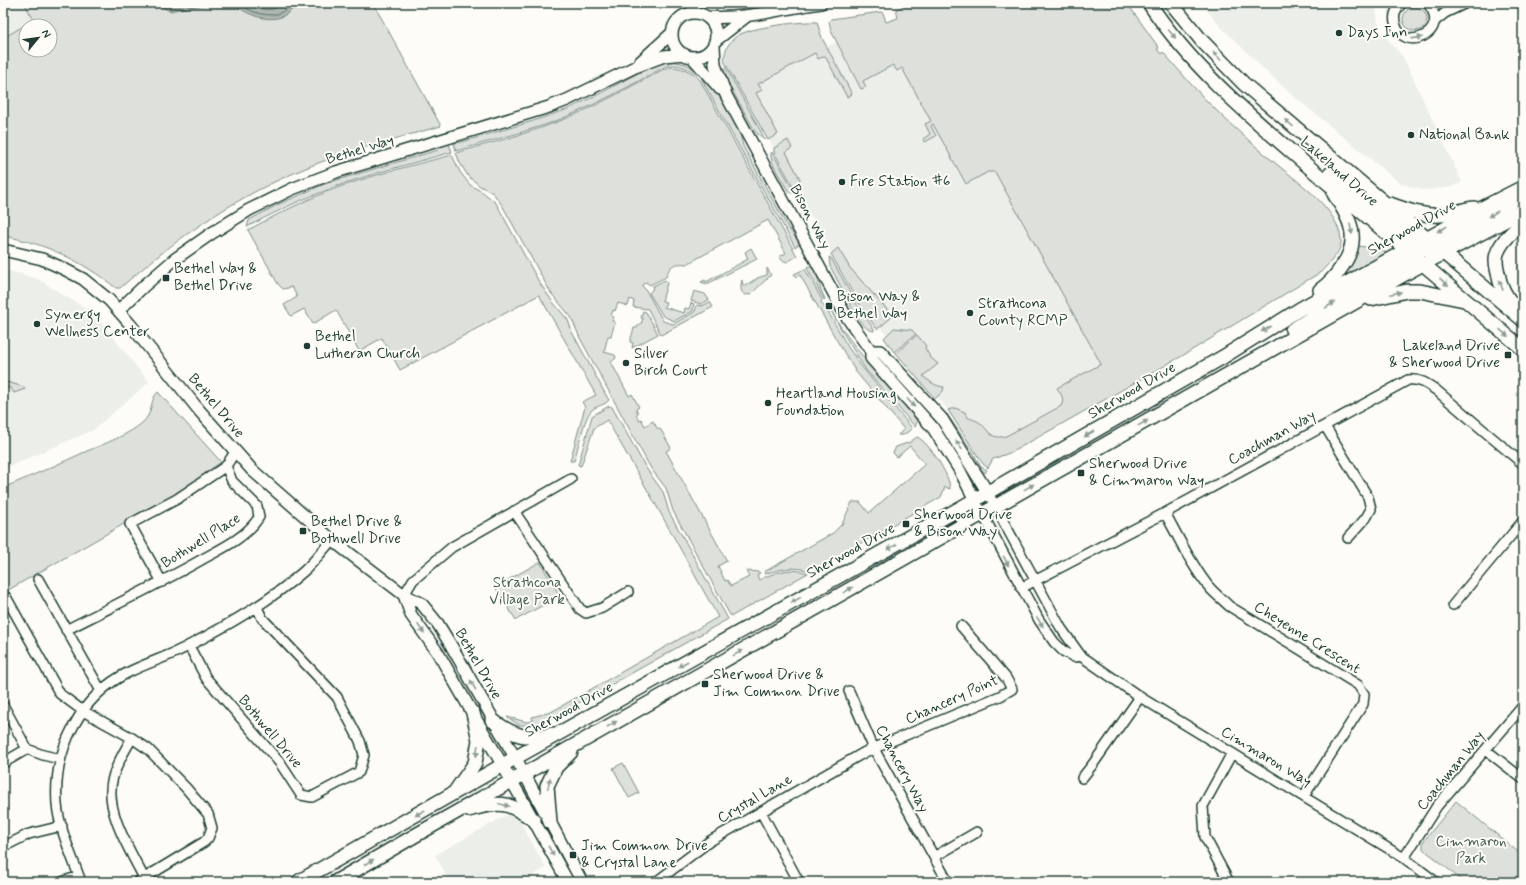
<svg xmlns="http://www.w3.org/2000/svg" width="1526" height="885" font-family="Mynerve,sans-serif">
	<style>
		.built { fill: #eceee9 }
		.green { fill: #dde0db; stroke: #7e8e88; fill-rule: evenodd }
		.water { fill: #aeb8b1; stroke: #75877f }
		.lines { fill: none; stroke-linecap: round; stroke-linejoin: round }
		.shore { stroke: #586e66; stroke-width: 1 }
		.minor-casing { stroke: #1f3d34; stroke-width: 12 }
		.tertiary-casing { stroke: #1f3d34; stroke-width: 14 }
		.secondary-casing { stroke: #1f3d34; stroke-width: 16 }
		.minor { stroke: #fdfcf7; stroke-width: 9 }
		.tertiary { stroke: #fdfcf7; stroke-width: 11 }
		.secondary { stroke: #fdfcf7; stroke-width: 13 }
		.oneway { fill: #8e9c96 }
		.poi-dot { fill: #1f3d34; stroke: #fdfcf7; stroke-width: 1.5 }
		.labels { text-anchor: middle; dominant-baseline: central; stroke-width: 4; stroke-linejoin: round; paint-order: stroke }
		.poi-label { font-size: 15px; fill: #1f3d34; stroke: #fdfcf7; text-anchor: start }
		.street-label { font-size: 15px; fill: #1f3d34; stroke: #fdfcf7 }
		.park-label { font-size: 15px; fill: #455e55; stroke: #fdfcf7 }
	</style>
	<rect width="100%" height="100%" fill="#fdfcf7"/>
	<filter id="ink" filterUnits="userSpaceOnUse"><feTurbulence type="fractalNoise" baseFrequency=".025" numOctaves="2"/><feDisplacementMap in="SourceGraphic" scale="8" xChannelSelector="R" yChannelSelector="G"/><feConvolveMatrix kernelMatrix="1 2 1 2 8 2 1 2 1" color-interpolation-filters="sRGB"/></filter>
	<g filter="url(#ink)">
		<path class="built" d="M3,3H24L34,20L3,38Z
			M1201,3H1375L1379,29L1403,57L1462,182L1448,188L1422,190L1400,183L1296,98L1268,73L1219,25Z
			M836,42L861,89L863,81L893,65L897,71L902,68L966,184L988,172L995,171L1101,364L1058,388L1063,398V402L1061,406L1006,436L996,438L992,435L978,422L951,409L948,410L856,297L742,91Z
			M1523,253V282L1516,267Z
			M3,269L38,279L94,314L149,382L93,430L3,469Z
			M514,811L546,868L521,882H450L435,855Z"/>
		<path class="green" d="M24,3H373L441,126C392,140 341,152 294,173C227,202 175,240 120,288H116C82,261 45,243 3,236V38L34,20ZM26,26H50V50H26Z
			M913,3H1127L1159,48L1157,49L1161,54L1163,52C1181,73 1199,94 1219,113C1238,132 1259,149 1280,167C1301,184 1338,210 1341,239C1343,251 1328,264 1321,272L1182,356L1012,452L993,459L988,468L983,464L948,410L955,408L965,412L967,417C971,419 976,420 979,422C990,431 990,440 1006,436L1061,406C1065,399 1061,394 1057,388L1101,364L995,172H988L966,184L933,124L931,126L936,136L925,142L923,139L930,134L925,124L931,121L902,68L897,71L893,65L863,81L866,87L861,89L831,31L829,21L831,19L881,12L883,13L886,22L898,18L896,9Z
			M1403 19a12 12 0 1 1 24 0a12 12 0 1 1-24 0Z
			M817,22L822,38L852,94L847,97L825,56L818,59L815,53L758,84L762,90L756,93L778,134L768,140L725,63C722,51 731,37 743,33C757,27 802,21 817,22Z
			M672,61L686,64L701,73L698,75C689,68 677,63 666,66C630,86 594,106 556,121C523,133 489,141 456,151L454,143L462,142L533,121L568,109L601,93L651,66Z
			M668,67C680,67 692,70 700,80L797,256L787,262L782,260L779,257L786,253L768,220L687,264C675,263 670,264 666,277L650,285L646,282L643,284L642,286L646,290L663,321L673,324L693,313L695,311L697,305L702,306L710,302L713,307L661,335L648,309L633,307L634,301L630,299L628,306L618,303L615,311L613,310L611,316L614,317L612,321L615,322L611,336H608L604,352L615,355L616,358L611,362L629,396L632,394L639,407L636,409L638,413L636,415L639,420L641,419L645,426L653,421L657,428L661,430L671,448L666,451L727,561L718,566L725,581L727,580L731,586L749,577L746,571L759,572L760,573L757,575L759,580C775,572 790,567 808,573L732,616L730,615L673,511L666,488L652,470L644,456L580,338L571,317L551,293L502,205L493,193L480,186L468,176L460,163L456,153C493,142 531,133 567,118C602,104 634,84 668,67Z
			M720,67L726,68L765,139L756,133L732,90L727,85Z
			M703,77L712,86L724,103L739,129L743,146L789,229L800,243L795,247L702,80Z
			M788,140L792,148L786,152L800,179L798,191L795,190L774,152V148Z
			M449,144L452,152C407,165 360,176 317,194C293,203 270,215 247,227L249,220L277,205L327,183L438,150L443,145Z
			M772,152L794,191L793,193L789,192L787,189C782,180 769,162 771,153Z
			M452,155L460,172L470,185L484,193L496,203L539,282L552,301L568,320L572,332L607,397L609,400C604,406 597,405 592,410C584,417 578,449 574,461H570L585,407L582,402L596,395L539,295L400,370L382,338L359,351L336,310L313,324L304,309L291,316L284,305L297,297L292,287L283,289L278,284L248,230C274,216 299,203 326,192C367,176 410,166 452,155Z
			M1359,246L1383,250L1387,254L1347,276L1346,274L1356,247Z
			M751,248L757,259L707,284L701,282L705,280L706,282L748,259L745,252Z
			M838,248L850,268L893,316L879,328H876L856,299L831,254Z
			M829,257L831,258L852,296L849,298L846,292L844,293L830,266Z
			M809,266L816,271L821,290L825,299L824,300L807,268V267Z
			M767,268L771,275L751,294C740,298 740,287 742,280L743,286H746V284H750V282H753V280H756L757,278L767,275Z
			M805,269L822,300L821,302L826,309L827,310L848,347L862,367L911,427L912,429L903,435H898L904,429L856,372L836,339L800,275L796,277L794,274Z
			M665,280L667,283L662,301L666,302L664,307L684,313L685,308L689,309L691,303L694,304L693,311L674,321L663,316L649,293L652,290L653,286Z
			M694,291L705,294L709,300L701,304L691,301Z
			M853,299L874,329V331C862,330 854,311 848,301Z
			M829,307C851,348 885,381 914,416L917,422L915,427L866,370L843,333Z
			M643,311L646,312L658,334L632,348L633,343L630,342L634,328H637L639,324H641L643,318H641Z
			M894,328L912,330L916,334L894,352L884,338Z
			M917,335L926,346L925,348L930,357L938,364L923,376C930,382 935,386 944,387L943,391L935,399L896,353Z
			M7,382L24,387L25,389L14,393L11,388H7L6,384Z
			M158,392L222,463L221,467L215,472L3,593V488C31,476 59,464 87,451C102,445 130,434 142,423C154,413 149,400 158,392Z
			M609,406L612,407L646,468L663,492L669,512L728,619L552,718L531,725H519L507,717L527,722L533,721L532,717L551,712L718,617L656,505L607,420L594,428L581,466L578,465L592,416Z
			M947,414L973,452L981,467L987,470L985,473L978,467L961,440L946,420L945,415Z
			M917,437C928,441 951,477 950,489L945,487L941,497L811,572C796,565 780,569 765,574L764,572L833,533L842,524L852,502H860L869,513L925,464L910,446L897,457L893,453L896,447L910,442Z
			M540,562L560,596L516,620L495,587Z
			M623,763L639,793L629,798L613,768Z
			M1456,801L1523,856V882H1463L1440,862L1423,849V842Z"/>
		<path class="water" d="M154,3H226L188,7L170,11Z
			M237,3H299C294,8 287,15 281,17C267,22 247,15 236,5Z"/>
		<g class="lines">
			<path class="shore" d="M240,3C247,12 269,18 280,13C285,11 289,6 293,3
				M247,3C261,10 272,13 285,3"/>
			<g class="minor-casing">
				<path id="minor" d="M1402,3C1397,9 1393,14 1395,22C1401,56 1454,32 1427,3
					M1427,3L1438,5L1444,3
					M1435,21L1445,13L1466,3
					M1325,426L1368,497L1371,509L1366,518L1348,538
					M988,493L1061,628L1081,656L1140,697L1404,858L1436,882
					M975,500L1039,620L1054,642L1063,651L1074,657L1081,656
					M514,511L580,609L586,613L602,608L628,592
					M1165,513C1179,538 1191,565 1209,587C1215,594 1223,600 1229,606L1358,685L1364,694L1363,704L1304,796
					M38,579L101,691
					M162,582L130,524L177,499L226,466
					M1021,588L1165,513L1408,380C1420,379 1426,383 1436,390L1523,464
					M404,595L413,580L452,547L571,479
					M6,597L60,694L83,711L132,738L148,749L186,788L208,814L212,828L208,838L204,842L138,882
					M1453,605L1523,521
					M66,630C111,607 157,585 201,560C221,549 247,537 259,517L257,506L232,481L226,466L235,452
					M189,646L206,678L280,763L301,795L312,797L359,772L364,755L360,741L337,697L262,618L257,607
					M849,691L874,749L948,882
					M3,705L27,749L43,755L60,759
					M132,738C125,750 117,763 113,777C103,809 130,850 144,878
					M1486,750L1523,779
					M3,763L27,749
					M1082,778L1093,764L1140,697
					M761,812L799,882
					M3,847L29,834L62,826
					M934,857L977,832
					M1404,858L1437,806L1523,706
					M62,882L79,876
					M81,882C73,858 59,829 57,804C53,750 80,696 129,672C149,662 171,656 190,645C230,624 270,601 304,571C314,562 323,550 332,540
					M656,882L710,841L865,752L1000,696L1012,689L1006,678L961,626
					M1229,882L1205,837L1203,806L1232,753"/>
			</g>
			<g class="tertiary-casing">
				<path id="tertiary" d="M672 35a22 22 0 1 1 44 0a22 22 0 1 1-44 0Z
					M707,17C746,20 783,8 821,3
					M715,41L747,16
					M714,45L715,65L726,95L846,316L871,351V358L933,428L959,469L975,500
					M692,57L720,89
					M640,62L672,33
					M3,250L42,259L62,268L83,279L109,300L130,324L198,409L252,470L332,540L404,595L421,603L438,624L452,647L524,773L582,882
					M119,310L145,285L175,259L212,233L249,210L292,189L336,172L549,107L567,100L635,67L664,56L684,54
					M871,351H880L942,419L988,493
					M404,595L411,615L438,653L519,794L568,882"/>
			</g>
			<g class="secondary-casing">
				<path id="secondary" d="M1149,3C1193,70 1256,121 1316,173C1385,231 1454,291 1523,349
					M1171,3L1202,41L1244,84L1523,320
					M1330,174L1423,247
					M1390,204C1409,211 1429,218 1449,214C1458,212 1465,209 1474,208
					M1429,250L1510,204L1520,190
					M1320,290C1330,283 1336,276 1343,265C1361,239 1350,218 1334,194
					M1371,299L1407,291H1420L1464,300
					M1514,306C1505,296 1500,286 1498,273C1497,269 1496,264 1496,260C1496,245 1513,231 1523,223
					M1292,330L1359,287L1419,252
					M492,720C512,735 528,741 553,734
					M456,790L475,763L479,740L473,713
					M468,810C500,802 506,800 534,820
					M550,822L547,786L556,767L571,752
					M298,882L515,758L964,506L1223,357L1300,309L1484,207L1523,187
					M335,882L416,835L579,743L1410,271L1523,211"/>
			</g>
			<use href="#minor" class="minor"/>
			<use href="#tertiary" class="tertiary"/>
			<use href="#secondary" class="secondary"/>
		</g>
		<defs><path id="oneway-solid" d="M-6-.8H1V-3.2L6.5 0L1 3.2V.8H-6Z"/></defs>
		<g class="oneway">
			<use href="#oneway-solid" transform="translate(1172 34) rotate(50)"/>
			<use href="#oneway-solid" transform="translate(1417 38) rotate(-8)"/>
			<use href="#oneway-solid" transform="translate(1217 56) rotate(-133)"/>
			<use href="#oneway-solid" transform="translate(1289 123) rotate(-140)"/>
			<use href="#oneway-solid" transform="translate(1493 214) rotate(150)"/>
			<use href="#oneway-solid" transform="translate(1351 229) rotate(78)"/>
			<use href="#oneway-solid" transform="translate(1442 229) rotate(151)"/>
			<use href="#oneway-solid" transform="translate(1444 282) rotate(40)"/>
			<use href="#oneway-solid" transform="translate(1501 285) rotate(-110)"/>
			<use href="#oneway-solid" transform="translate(1396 293) rotate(-12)"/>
			<use href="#oneway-solid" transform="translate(1330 305) rotate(-33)"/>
			<use href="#oneway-solid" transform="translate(1266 329) rotate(149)"/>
			<use href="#oneway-solid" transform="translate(1504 333) rotate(40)"/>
			<use href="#oneway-solid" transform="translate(911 403) rotate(48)"/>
			<use href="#oneway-solid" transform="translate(1143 423) rotate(-29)"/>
			<use href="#oneway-solid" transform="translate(1089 434) rotate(150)"/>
			<use href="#oneway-solid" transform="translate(959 445) rotate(-123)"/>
			<use href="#oneway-solid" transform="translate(1029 487) rotate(-29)"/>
			<use href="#oneway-solid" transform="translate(892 547) rotate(151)"/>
			<use href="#oneway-solid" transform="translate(1006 561) rotate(62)"/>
			<use href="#oneway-solid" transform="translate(848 590) rotate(-30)"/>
			<use href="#oneway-solid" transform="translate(796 600) rotate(151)"/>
			<use href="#oneway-solid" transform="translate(1040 622) rotate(57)"/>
			<use href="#oneway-solid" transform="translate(421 629) rotate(54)"/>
			<use href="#oneway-solid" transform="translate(738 653) rotate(-29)"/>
			<use href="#oneway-solid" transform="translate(683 664) rotate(150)"/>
			<use href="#oneway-solid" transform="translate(473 685) rotate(-119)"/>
			<use href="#oneway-solid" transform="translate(612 724) rotate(-30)"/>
			<use href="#oneway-solid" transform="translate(477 751) rotate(98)"/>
			<use href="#oneway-solid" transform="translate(549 783) rotate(-77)"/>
			<use href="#oneway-solid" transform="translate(504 805) rotate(14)"/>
			<use href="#oneway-solid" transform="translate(420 813) rotate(150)"/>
			<use href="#oneway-solid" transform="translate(551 851) rotate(61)"/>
			<use href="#oneway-solid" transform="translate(369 862) rotate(-30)"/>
		</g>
	</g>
	<g class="poi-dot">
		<circle cx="1339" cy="33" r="4"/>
		<circle cx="1411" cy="135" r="4"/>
		<circle cx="842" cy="182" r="4"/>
		<rect x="162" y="274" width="8" height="8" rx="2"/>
		<rect x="825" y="302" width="8" height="8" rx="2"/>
		<circle cx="970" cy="313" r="4"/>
		<circle cx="37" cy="324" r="4"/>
		<circle cx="307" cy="346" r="4"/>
		<rect x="1504" y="351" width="8" height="8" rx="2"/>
		<circle cx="626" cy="363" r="4"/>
		<circle cx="768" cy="403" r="4"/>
		<rect x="1077" y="469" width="8" height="8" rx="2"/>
		<rect x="902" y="520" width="8" height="8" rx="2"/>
		<rect x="299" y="527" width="8" height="8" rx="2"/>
		<rect x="701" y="680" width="8" height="8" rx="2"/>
		<rect x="569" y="851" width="8" height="8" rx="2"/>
	</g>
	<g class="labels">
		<g class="poi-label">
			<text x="1347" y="33">Days Inn</text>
			<text x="1419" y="135">National Bank</text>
			<text x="850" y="182">Fire Station #6</text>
			<text x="174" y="269">Bethel Way &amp;<tspan x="174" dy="17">Bethel Drive</tspan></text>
			<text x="837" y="297">Bison Way &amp;<tspan x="837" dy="17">Bethel Way</tspan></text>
			<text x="978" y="304">Strathcona<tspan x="978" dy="17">County RCMP</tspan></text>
			<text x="45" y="315">Synergy<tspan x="45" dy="17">Wellness Center</tspan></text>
			<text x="315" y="337">Bethel<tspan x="315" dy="17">Lutheran Church</tspan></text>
			<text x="1500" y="346" text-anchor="end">Lakeland Drive<tspan x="1500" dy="17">&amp; Sherwood Drive</tspan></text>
			<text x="634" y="354">Silver<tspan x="634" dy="17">Birch Court</tspan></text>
			<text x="776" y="394">Heartland Housing<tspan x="776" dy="17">Foundation</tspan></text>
			<text x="1089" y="464">Sherwood Drive<tspan x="1089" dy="17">&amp; Cimmaron Way</tspan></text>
			<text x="914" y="515">Sherwood Drive<tspan x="914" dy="17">&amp; Bison Way</tspan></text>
			<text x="311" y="522">Bethel Drive &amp;<tspan x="311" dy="17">Bothwell Drive</tspan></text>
			<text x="713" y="675">Sherwood Drive &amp;<tspan x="713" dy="17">Jim Common Drive</tspan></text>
			<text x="581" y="846">Jim Common Drive<tspan x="581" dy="17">&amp; Crystal Lane</tspan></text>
		</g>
		<g class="street-label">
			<text transform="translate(360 150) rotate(-17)">Bethel Way</text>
			<text transform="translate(1339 172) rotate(41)">Lakeland Drive</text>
			<text transform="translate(810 217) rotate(62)">Bison Way</text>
			<text transform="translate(1412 228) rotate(-29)">Sherwood Drive</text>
			<text transform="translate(1132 391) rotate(-30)">Sherwood Drive</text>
			<text transform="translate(216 406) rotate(50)">Bethel Drive</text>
			<text transform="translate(1272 438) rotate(-29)">Coachman Way</text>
			<text transform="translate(201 541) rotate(-32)">Bothwell Place</text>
			<text transform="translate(851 551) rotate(-29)">Sherwood Drive</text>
			<text transform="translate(1307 638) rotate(32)">Cheyenne Crescent</text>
			<text transform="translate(478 664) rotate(60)">Bethel Drive</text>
			<text transform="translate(952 700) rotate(-24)">Chancery Point</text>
			<text transform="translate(569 710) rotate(-29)">Sherwood Drive</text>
			<text transform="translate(270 732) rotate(50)">Bothwell Drive</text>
			<text transform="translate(1266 757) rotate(31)">Cimmaron Way</text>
			<text transform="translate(902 769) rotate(62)">Chancery Way</text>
			<text transform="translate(1451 771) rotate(-51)">Coachman Way</text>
			<text transform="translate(755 799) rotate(-30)">Crystal Lane</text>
		</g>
		<g class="park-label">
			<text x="527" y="583">Strathcona<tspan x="527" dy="17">Village Park</tspan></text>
			<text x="1471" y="842">Cimmaron<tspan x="1471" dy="17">Park</tspan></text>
		</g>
	</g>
	<rect width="1526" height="885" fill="none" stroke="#fdfcf7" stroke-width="16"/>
	<rect x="8" y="8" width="1510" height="869" fill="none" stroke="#1f3d34" stroke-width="1.5" filter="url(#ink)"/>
	<g transform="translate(38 38) rotate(61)"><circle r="19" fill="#fdfcf7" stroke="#a4b0a9"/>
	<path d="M0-3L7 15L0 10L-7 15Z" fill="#1f3d34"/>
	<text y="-6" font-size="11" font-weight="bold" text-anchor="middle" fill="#1f3d34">N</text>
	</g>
</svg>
